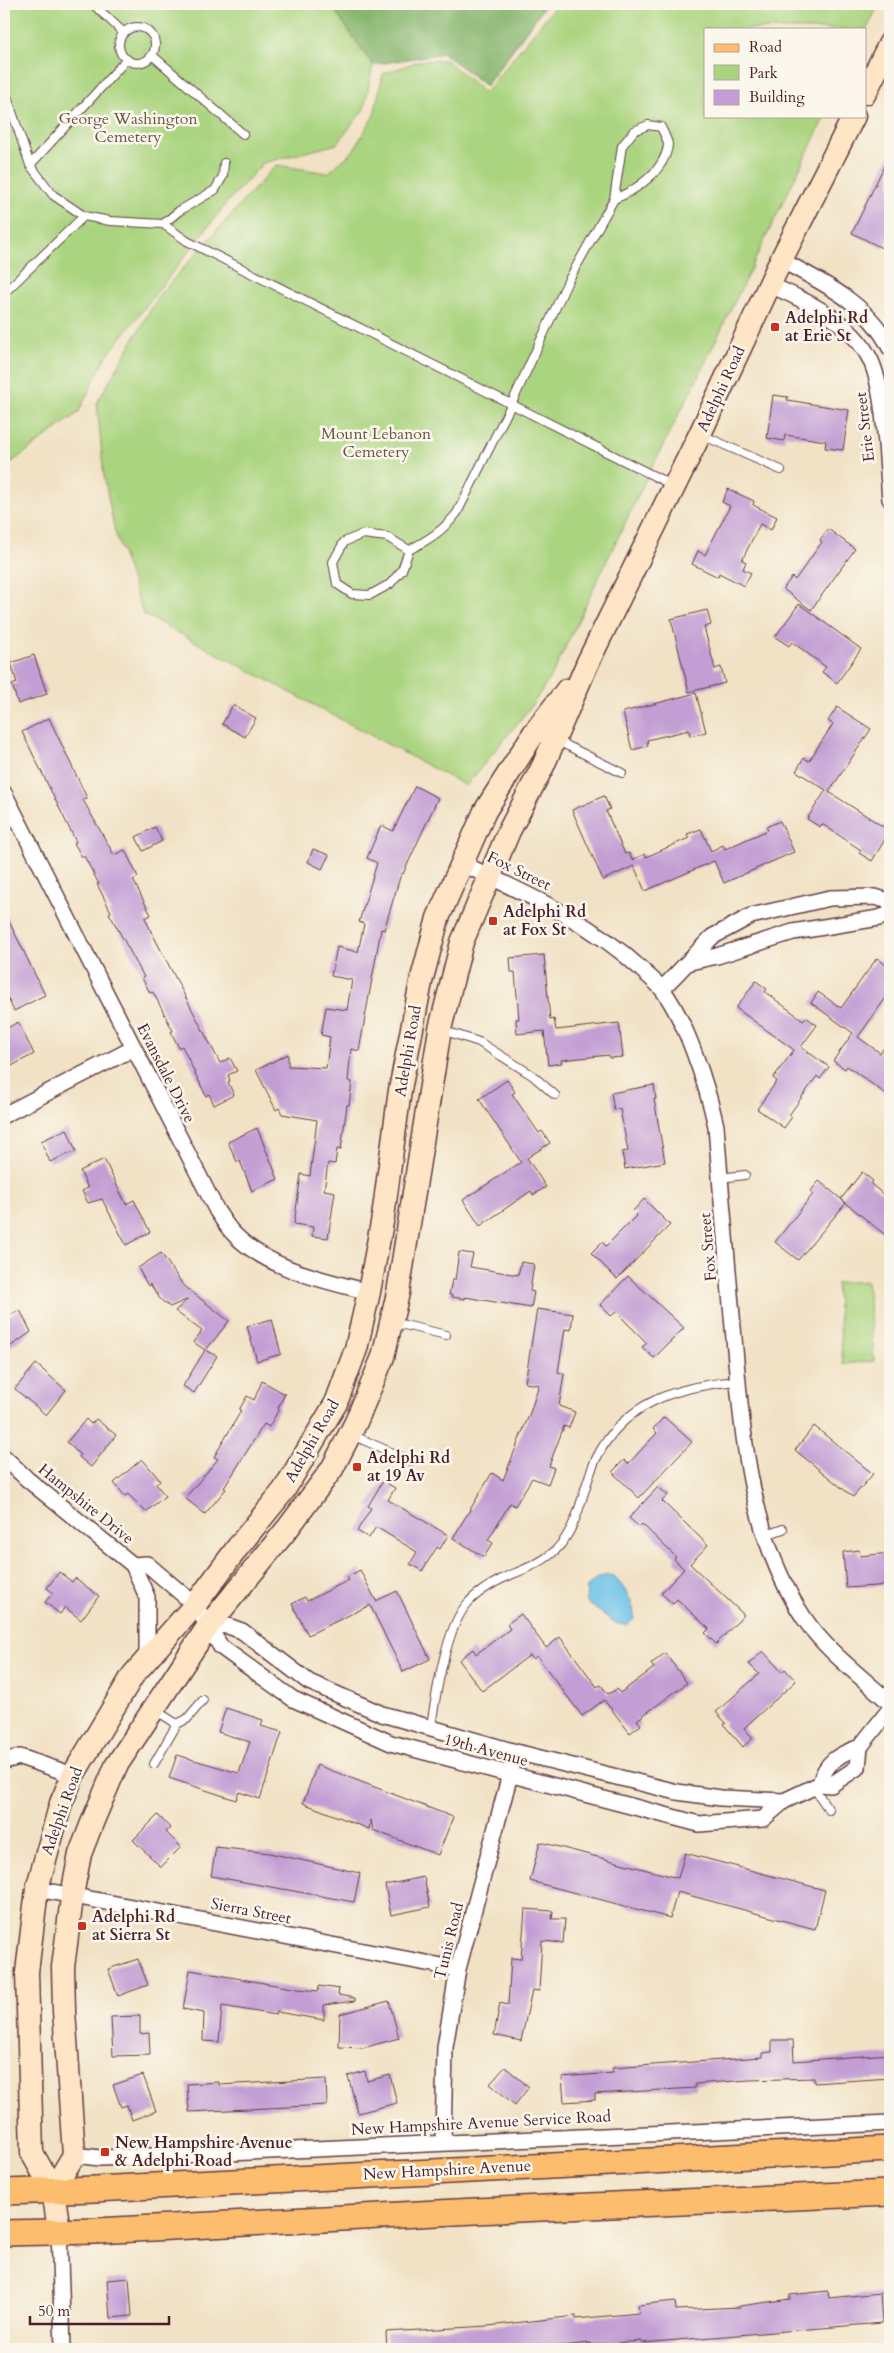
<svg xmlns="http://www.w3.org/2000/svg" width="894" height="2353" font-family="Cardo,serif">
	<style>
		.green { fill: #aad47f; stroke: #7a7a55 }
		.forest { fill: #87b66e; stroke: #686a4c }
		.water { fill: #6cc3e9; stroke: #5b718a }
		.building { fill: #c29ed4 }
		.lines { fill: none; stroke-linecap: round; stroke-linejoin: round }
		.lane-casing { stroke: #633c42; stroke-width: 10 }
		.street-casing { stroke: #633c42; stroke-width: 18 }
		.secondary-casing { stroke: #633c42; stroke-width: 25 }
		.primary-casing { stroke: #633c42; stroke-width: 28 }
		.lane { stroke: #fff; stroke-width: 8 }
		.street { stroke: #fff; stroke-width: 15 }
		.secondary { stroke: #fee5c5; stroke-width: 22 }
		.primary { stroke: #fcbd6e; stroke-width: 25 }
		.poi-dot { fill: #c8321e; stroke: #fbf7ec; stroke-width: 2 }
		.labels { text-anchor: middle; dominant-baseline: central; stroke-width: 5; stroke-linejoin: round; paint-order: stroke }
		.park-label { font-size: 16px; fill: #675544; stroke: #fbf7ec }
		.poi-label { font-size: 16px; font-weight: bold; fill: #4a1f2b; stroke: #fbf7ec; text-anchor: start }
		.street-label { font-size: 16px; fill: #4a1f2b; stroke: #fbf7ec }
	</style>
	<rect width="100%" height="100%" fill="#fbf7ec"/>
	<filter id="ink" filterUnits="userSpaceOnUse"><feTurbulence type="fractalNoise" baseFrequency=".02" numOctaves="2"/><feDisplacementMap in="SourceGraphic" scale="10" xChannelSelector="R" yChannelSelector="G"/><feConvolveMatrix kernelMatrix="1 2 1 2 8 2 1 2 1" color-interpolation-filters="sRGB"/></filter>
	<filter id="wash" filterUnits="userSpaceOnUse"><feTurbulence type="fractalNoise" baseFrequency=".0096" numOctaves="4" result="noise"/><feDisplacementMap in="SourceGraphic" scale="20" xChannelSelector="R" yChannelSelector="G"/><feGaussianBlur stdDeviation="1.12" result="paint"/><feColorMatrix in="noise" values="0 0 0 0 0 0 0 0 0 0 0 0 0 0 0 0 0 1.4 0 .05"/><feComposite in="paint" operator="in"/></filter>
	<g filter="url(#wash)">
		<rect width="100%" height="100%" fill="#f1e2c5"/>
		<path class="green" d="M4,4H337L335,11L373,65L364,109L337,144L263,163L230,199L105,358L78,413L4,468Z
			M557,4H879L865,33V29H705V116H825L700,373L649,473L553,673L533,704L466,786L143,614L115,532L104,476L97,403L159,295L276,165L328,173L353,151L374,115L383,74L419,61L446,60L485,93Z
			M867,1281L874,1361L843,1364L836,1283Z"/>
		<path class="forest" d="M337,4H546L486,86L443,53L373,65L335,11Z"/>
		<path class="water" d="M611,1575C623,1583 635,1604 634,1619L627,1625L617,1624L586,1602L587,1587L598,1577Z"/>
		<g id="blocks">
			<path class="building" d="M890,154V236L884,249L852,233Z
				M773,395L788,397L787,400L849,410L843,450L825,448L826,441L785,435L784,441L767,438Z
				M728,489L754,501L753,505L777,517L771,530L760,524L742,560L746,562L743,569L751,573L744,586L719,573L718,577L692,564L698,551L705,555L730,506L722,502Z
				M828,529L855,549L811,610L783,589L792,577L795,580L822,542L820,540Z
				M799,604L861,649L837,683L822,672L826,667L792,642L789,646L775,637Z
				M707,610L711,625L704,627L715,669L721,667L725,683L689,692L671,619Z
				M34,655L47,694L18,704L12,685L17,683L11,663Z
				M696,693L706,732L690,736L689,730L647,740L648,746L632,750L623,712Z
				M233,705L256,718L245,737L222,724Z
				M837,707L871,729L829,792L890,831L872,861L859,853L861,850L822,824L820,827L807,819L826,790L796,771L804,758L809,761L833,724L828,721Z
				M49,718L87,798L83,800L114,855L125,850L138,877L133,880L151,915L145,918L152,933L220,1063L230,1058L237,1071L228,1075L230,1081L228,1082L234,1095L214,1105L209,1094L206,1096L182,1046L179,1048L171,1032L173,1031L153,992L150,993L142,978L144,977L109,913L111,912L97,884H99L84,856L82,857L74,843L76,842L22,732Z
				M415,786L438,798L403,874H401L384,930L381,929L359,1051L351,1049L348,1081L352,1082L349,1105H347L341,1150L337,1149L335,1164L328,1163L324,1190L335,1192L328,1238L312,1236L313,1227L294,1224L301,1174L310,1176L317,1120L282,1114L279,1108L276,1110L256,1070L288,1054V1066L326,1068L330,1037L321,1035L326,1007L347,1010L352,980L331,976L337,947L358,952L364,924L359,922L377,863L367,858L381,825L393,831Z
				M604,796L610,809L606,811L625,854L629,853L632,860L645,854L646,857L689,838L687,834L701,829L711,851L723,845L725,849L768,830L766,827L780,821L794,852L724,883L714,861L645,891L634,866L603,880L572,810Z
				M155,827L162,841L143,851L136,837Z
				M313,849L329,855L322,869L308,862Z
				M4,911L45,995L14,1011L4,990Z
				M544,955L550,1020L554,1019L556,1030L619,1023L623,1057L609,1058V1055L561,1060L562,1063L548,1065L544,1031L517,1034L516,1019H519L515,972H511L510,958Z
				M877,958L890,968V992L858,1037L880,1053L890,1040V1097L847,1066L845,1069L833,1061L853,1033L811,1003L818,992L841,1008Z
				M756,981L767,989L765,992L803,1020L806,1017L817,1025L801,1047L829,1067L820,1079L817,1076L789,1115L792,1117L784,1128L757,1109L777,1081L773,1078L794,1050L736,1008Z
				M18,1022L34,1054L4,1070V1030Z
				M507,1080L515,1092L512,1094L539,1133L542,1131L550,1143L527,1158L546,1187L533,1195L531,1191L480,1226L463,1200L521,1162L479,1099Z
				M654,1085L656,1099H654L665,1162L625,1169L622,1152L628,1151L620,1109L614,1110L611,1093Z
				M257,1128L278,1179L252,1191L240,1161L237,1162L228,1142Z
				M67,1129L76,1151L50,1162L41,1141Z
				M104,1159L126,1204L134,1200L150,1232L126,1245L102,1199L88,1203L82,1191L88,1188L80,1171Z
				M862,1172L873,1181L871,1184L890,1200V1239L841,1199Z
				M819,1181L846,1203L798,1260L775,1242L813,1194L810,1192Z
				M644,1199L670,1225L617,1279L591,1253L602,1242L606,1246L637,1215L633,1211Z
				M459,1252L473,1254L470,1267L518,1275L521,1262L534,1264L530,1291L534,1292L531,1308L465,1297V1299L452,1297V1295H449L452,1280H455Z
				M161,1253L183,1285L229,1321L206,1350L217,1356L194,1393L183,1386L205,1350L193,1342L202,1331L175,1311L188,1299L170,1307L161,1300L150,1284L148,1286L138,1268Z
				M628,1276L684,1328L654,1358L642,1347L647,1343L616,1312L611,1316L600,1305Z
				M537,1309L573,1314L571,1330L565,1329L558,1372L564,1374L559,1406L575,1412L569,1428L564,1426L549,1466L554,1468L548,1484L532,1478L515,1506L510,1503L488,1540L493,1543L484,1557L453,1538L492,1473L503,1480L531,1410L539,1385L525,1383Z
				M20,1310L31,1332L4,1351V1318Z
				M272,1319L281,1354L257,1361L247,1326Z
				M36,1364L66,1390L46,1415L15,1389Z
				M262,1381L285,1394L278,1408L279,1409L269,1427L264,1424L224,1488L226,1489L205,1514L185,1498L218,1459L214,1457L241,1411L239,1410L247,1396L254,1400Z
				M664,1417L692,1442L639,1498L612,1472L624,1460L628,1464L657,1433L653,1429Z
				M86,1419L91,1424L96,1419L116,1435L91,1467L79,1457L80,1455L67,1442Z
				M814,1426L873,1474L853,1497L795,1450Z
				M142,1459L160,1480L156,1484L165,1496L146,1512L128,1494L125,1496L114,1483Z
				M383,1481L395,1488L388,1500L448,1535L440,1549L437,1547L422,1571L410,1564L417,1552L376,1527L369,1538L357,1531L371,1508L368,1506Z
				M658,1487L668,1495L662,1501L708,1545L690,1564L744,1615L716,1644L705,1633L709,1629L677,1599L673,1604L661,1593L684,1569L674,1559L676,1557L642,1524L639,1527L629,1518Z
				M859,1550L860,1556L890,1553V1585L846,1588L843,1552Z
				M360,1570L376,1601L397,1591L430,1659L403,1672L370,1605L308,1635L292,1604L305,1597L307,1601L349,1580L347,1577Z
				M59,1572L72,1582L75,1578L99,1596L81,1620L65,1607L60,1614L45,1602L53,1593L47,1588Z
				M521,1614L546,1648L560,1637L597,1687L601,1685L608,1694L617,1689L620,1693L654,1668L651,1664L665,1653L687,1683L637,1720L641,1725L630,1733L604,1700L582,1716L537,1656L533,1659L530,1655L482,1691L459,1660L473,1649L476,1654L510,1629L507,1624Z
				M763,1651L782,1672L785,1669L796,1681L744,1728L753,1738L743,1747L724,1725L726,1723L716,1712L759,1674L749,1664Z
				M226,1708L263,1720L261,1726L282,1732L260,1799L239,1792L236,1800L169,1778L177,1755L239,1773L250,1742L218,1732Z
				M317,1765L453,1817L438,1855L373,1830L371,1820L369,1829L303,1803Z
				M158,1815L170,1828L166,1832L181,1847L161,1867L133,1840Z
				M540,1842L678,1878L685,1853L825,1890L815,1929L677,1892L670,1918L530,1881Z
				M216,1847L269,1853L360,1873L354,1902L211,1876Z
				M424,1877L430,1907L391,1915L385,1885Z
				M525,1909L553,1911L552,1919H565L563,1943L542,1941L539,1991L532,1990L521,2041L494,2035L500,2003L508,2005L511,1958L521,1959Z
				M138,1959L148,1985L118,1996L108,1969Z
				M190,1970L298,1989L318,1991L319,1986L339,1989L338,1995L355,1998V2001L324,2005V2020L277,2012L276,2015L222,2006L219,2042L203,2041L204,2013L183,2009Z
				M389,2001L399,2038L363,2048L339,2047L340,2014Z
				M140,2016V2034L149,2033L150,2055L113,2056L111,2017Z
				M772,2040H793L794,2061L890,2054V2078L814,2083V2078L749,2080L695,2084V2088L595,2094V2100L564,2102L562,2077L613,2073L612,2068L762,2057V2053L772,2052Z
				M505,2067L529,2087L515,2105L490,2084Z
				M365,2071L367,2081L390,2075L397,2103L358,2113L348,2076Z
				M143,2075L156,2111L132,2120L127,2105L121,2107L113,2085Z
				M326,2079L327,2105L189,2112L187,2084L219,2082V2085Z
				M129,2278L132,2316L110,2318L107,2280Z
				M828,2291L829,2298L880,2293L882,2323L641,2343V2341L591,2345V2343L533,2349H387L386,2332L488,2326L576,2316V2319L639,2313L638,2305L675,2301L676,2310L740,2307V2306L790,2299V2295Z"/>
		</g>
	</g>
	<g filter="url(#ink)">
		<use href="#blocks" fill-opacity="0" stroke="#633c42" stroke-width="1"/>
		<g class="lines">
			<g class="lane-casing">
				<path id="lane" d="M93,4L124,33
					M119 45a18 18 0 1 1 36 0a18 18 0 1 1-36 0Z
					M152,55L243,134
					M4,88L30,165L53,195L84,216L110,221L163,224L187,241L672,485
					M30,165L127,59
					M163,224L179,211L215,190L223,176L224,163
					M4,293L84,216
					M702,435L781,470
					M409,550L387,537L363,534L344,542L333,562L337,584L352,594L370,595L390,584L402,570L409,550C428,540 443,531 457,513L511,405L567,283L614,199L622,146L634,131L648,125L661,127C663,132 668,140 668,145C665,171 635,191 614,199
					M556,740L622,773
					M442,1030L479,1042L532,1075L555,1095
					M720,1178L745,1175
					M392,1322L446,1335
					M352,1435L411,1461
					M766,1535L783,1529
					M155,1710L177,1724L187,1719L203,1700
					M431,1726C436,1694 446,1628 467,1604C478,1591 493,1583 508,1576C530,1567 553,1559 566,1537C581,1514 584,1484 596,1459C624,1401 679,1386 738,1381
					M154,1764L177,1724
					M814,1788L829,1810"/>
			</g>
			<g class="street-casing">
				<path id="street" d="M781,260C823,283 868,303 890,348
					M770,285C805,300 852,322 870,359C885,388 887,464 890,499
					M4,793L217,1211C222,1218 227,1227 233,1233C267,1269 323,1280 369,1292
					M461,863C524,893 588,920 640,968C647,975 656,982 662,989C687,1022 707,1086 716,1126C721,1193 727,1260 733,1327C742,1426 747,1532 804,1618C826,1651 861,1676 890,1703
					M690,962L717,956L793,932L879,918L890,914
					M662,989L712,937L751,916L830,898L874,897L890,901
					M4,1115L134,1048
					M4,1457L27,1479L133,1565L147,1564L195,1605L221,1647L293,1699L391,1743L699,1824L763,1819L784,1801L820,1784L831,1785L858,1767L860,1747L890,1709
					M133,1565L147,1597V1659
					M209,1625L228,1626L242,1631L309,1682L382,1714L516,1752L677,1792L721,1798L784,1801
					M4,1761L20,1757L73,1775
					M820,1784C825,1762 839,1754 860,1747
					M37,1889L458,1969
					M443,2142L445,2047L458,1969L516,1752
					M74,2155L100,2158L205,2154L890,2123
					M59,2230L63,2349"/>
			</g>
			<g class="secondary-casing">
				<path id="secondary" d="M865,93L890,43
					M53,2190L74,2155L64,2011L63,1967L73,1890L80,1854L92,1823L116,1766L209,1625L288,1528L332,1469L356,1422L383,1357L398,1293L440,1029L462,942L509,831L543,766L588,662L700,434L781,260L854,116
					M59,2230L53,2190L32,2153L27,1972L37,1889L61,1803L73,1775L133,1675L195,1605L238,1547L284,1490L336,1403L356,1349L369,1292L383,1217L400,1090L421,982L438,918L485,811L534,733L567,690"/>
			</g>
			<g class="primary-casing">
				<path id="primary" d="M4,2192L95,2189L890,2149
					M4,2233L96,2231L475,2211L890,2193"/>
			</g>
			<use href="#lane" class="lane"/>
			<use href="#street" class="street"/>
			<use href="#secondary" class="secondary"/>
			<use href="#primary" class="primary"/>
		</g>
	</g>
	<g class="poi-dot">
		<rect x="770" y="322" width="10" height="10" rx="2.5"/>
		<rect x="488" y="916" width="10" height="10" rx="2.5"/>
		<rect x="352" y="1462" width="10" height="10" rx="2.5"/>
		<rect x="77" y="1921" width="10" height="10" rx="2.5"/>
		<rect x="100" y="2147" width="10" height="10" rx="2.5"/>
	</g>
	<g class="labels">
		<g class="park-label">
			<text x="128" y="119">George Washington<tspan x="128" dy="18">Cemetery</tspan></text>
			<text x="376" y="434">Mount Lebanon<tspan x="376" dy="18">Cemetery</tspan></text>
		</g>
		<g class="poi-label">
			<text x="785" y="318">Adelphi Rd<tspan x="785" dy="18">at Erie St</tspan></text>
			<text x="503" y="912">Adelphi Rd<tspan x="503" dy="18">at Fox St</tspan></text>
			<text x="367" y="1458">Adelphi Rd<tspan x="367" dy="18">at 19 Av</tspan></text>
			<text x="92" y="1917">Adelphi Rd<tspan x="92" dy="18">at Sierra St</tspan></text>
			<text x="115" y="2143">New Hampshire Avenue<tspan x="115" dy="18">&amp; Adelphi Road</tspan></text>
		</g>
		<g class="street-label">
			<text transform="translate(721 389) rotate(-65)">Adelphi Road</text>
			<text transform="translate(865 427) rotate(-97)">Erie Street</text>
			<text transform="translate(519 871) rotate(26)">Fox Street</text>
			<text transform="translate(408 1051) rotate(-80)">Adelphi Road</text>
			<text transform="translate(166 1073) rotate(63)">Evansdale Drive</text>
			<text transform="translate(708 1247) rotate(-95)">Fox Street</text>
			<text transform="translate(312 1441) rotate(-60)">Adelphi Road</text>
			<text transform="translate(86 1504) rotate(39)">Hampshire Drive</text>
			<text transform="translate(486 1750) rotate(15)">19th Avenue</text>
			<text transform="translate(62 1811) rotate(-70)">Adelphi Road</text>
			<text transform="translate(251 1911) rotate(11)">Sierra Street</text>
			<text transform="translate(449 1941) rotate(-76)">Tunis Road</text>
			<text transform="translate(481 2123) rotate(-3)">New Hampshire Avenue Service Road</text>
			<text transform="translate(447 2170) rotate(-3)">New Hampshire Avenue</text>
		</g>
	</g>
	<rect width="894" height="2353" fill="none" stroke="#fbf7ec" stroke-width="20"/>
	<rect x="704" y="28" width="162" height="90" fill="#fbf7ec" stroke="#b4a19f"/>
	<rect x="714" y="44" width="25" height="8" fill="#fcbd6e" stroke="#b4a19f"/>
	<text x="749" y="52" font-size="15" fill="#4a1f2b">Road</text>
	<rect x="714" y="65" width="25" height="15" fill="#aad47f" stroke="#b4a19f"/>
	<text x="749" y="78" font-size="15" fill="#4a1f2b">Park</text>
	<rect x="714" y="90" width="25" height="15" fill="#c29ed4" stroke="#b4a19f"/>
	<text x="749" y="102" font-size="15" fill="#4a1f2b">Building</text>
	<path d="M30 2316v8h139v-8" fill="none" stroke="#4a1f2b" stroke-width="2.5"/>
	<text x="38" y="2316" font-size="15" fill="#4a1f2b" stroke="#fbf7ec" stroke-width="4" paint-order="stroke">50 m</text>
</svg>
